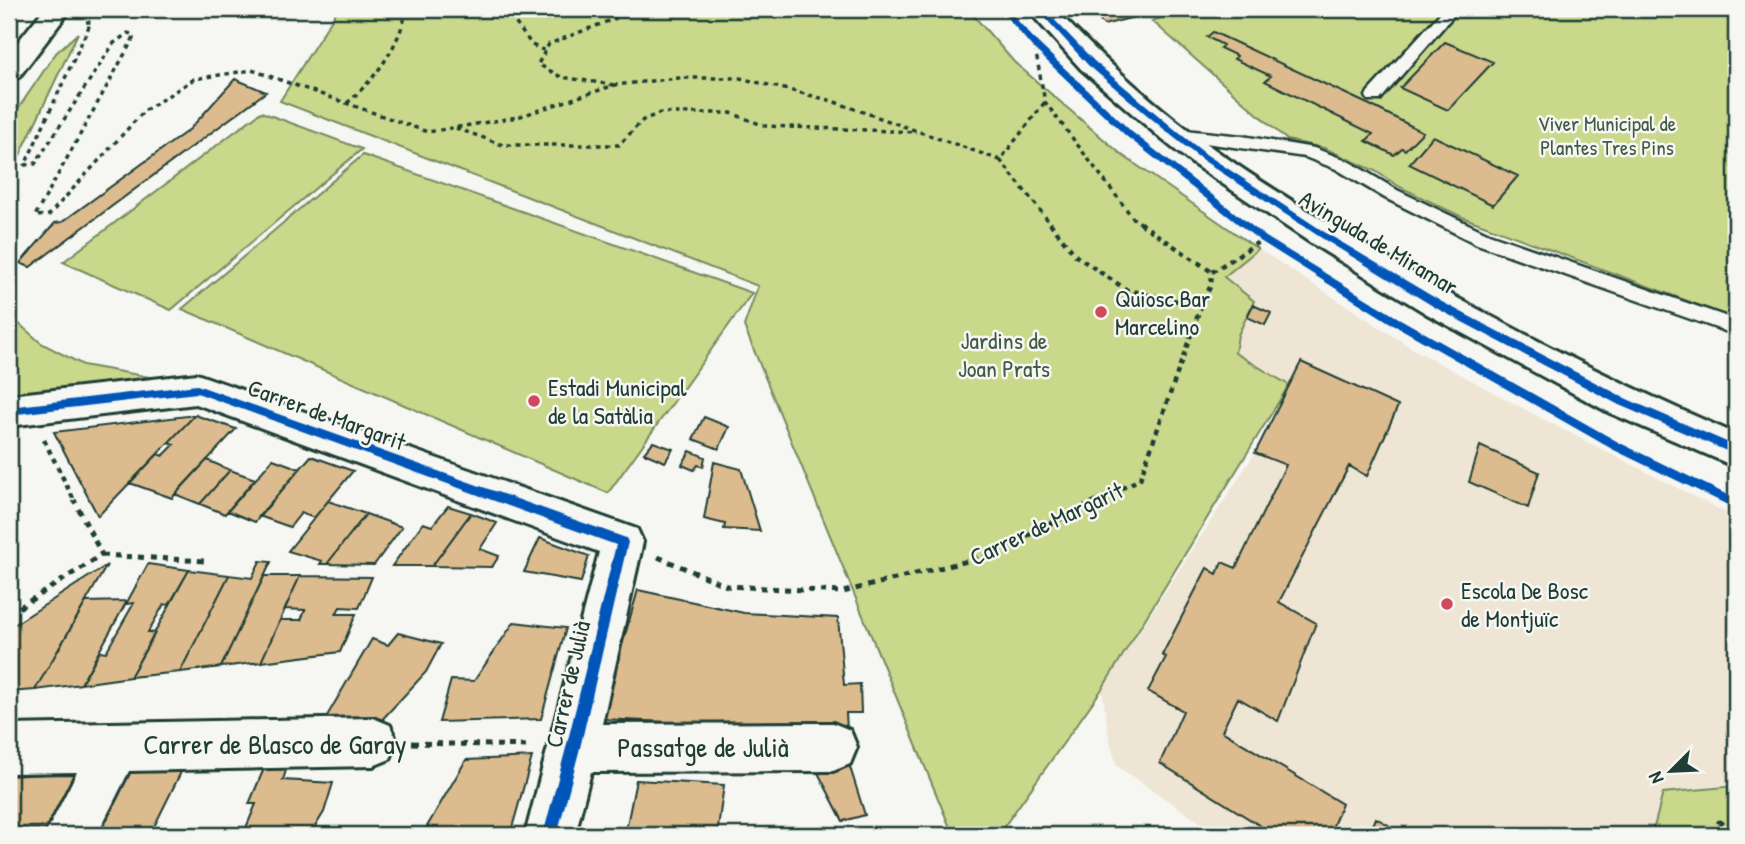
<svg xmlns="http://www.w3.org/2000/svg" width="1745" height="844" font-family="'Patrick Hand',sans-serif">
	<style>
		.built { fill: #eee5d4 }
		.green { fill: #cad88c; stroke: #748a60; stroke-width: 2 }
		.building { fill: #dcbc8f; stroke: #1f3d34; stroke-width: 2 }
		.lines { fill: none; stroke-linecap: round; stroke-linejoin: round }
		.service-casing { stroke: #1f3d34; stroke-width: 5 }
		.minor-casing { stroke: #1f3d34; stroke-width: 6 }
		.tertiary-casing { stroke: #1f3d34; stroke-width: 6 }
		.path-far2 { stroke: #1f3d34; stroke-width: 3.5; stroke-dasharray: 4.5 4.5; stroke-linecap: butt }
		.path-far1 { stroke: #1f3d34; stroke-width: 4.5; stroke-dasharray: 5 5; stroke-linecap: butt }
		.path { stroke: #1f3d34; stroke-width: 5; stroke-dasharray: 6 6; stroke-linecap: butt }
		.service { fill: #f6f6f2; fill-rule: evenodd }
		.minor { fill: #f6f6f2; fill-rule: evenodd }
		.tertiary { fill: #f6f6f2; fill-rule: evenodd }
		.cycleway-casing { stroke: #f6f6f2; stroke-width: 5 }
		.cycleway { fill: #0057b8; fill-rule: evenodd }
		.poi-dot { fill: #d1495b; stroke: #f6f6f2; stroke-width: 2.5 }
		.labels { text-anchor: middle; dominant-baseline: central; stroke-width: 5; stroke-linejoin: round; paint-order: stroke }
		.far-park-label { font-size: 21px; fill: #415c46; stroke: #f6f6f2 }
		.street-label { font-size: 24px; fill: #1f3d34; stroke: #f6f6f2 }
		.poi-label { font-size: 24px; fill: #1f3d34; stroke: #f6f6f2; text-anchor: start }
		.park-label { font-size: 24px; fill: #415c46; stroke: #f6f6f2 }
		.near-street-label { font-size: 28px; fill: #1f3d34; stroke: #f6f6f2 }
	</style>
	<rect width="100%" height="100%" fill="#f6f6f2"/>
	<filter id="ink" filterUnits="userSpaceOnUse"><feTurbulence type="fractalNoise" baseFrequency=".0143" numOctaves="2"/><feDisplacementMap in="SourceGraphic" scale="14" xChannelSelector="R" yChannelSelector="G"/><feConvolveMatrix kernelMatrix="1 2 1 2 8 2 1 2 1" color-interpolation-filters="sRGB"/></filter>
	<g filter="url(#ink)">
		<path class="built" d="M170,9H294L284,21Z
			M1258,249L1415,350L1556,426L1736,518V786L1663,793L1652,835H1219L1117,766L1109,737L1102,689L1255,453L1289,385L1235,353L1238,335L1253,305L1224,277Z"/>
		<path class="green" d="M338,9H968L1014,62L1122,155L1258,249L1224,277L1254,301L1238,335L1235,353L1289,385L1102,689L998,835H953L744,326L758,286L280,101Z
			M1186,9H1736V319L1462,217L1400,187L1375,171L1324,148L1287,140L1152,21Z
			M78,33L9,178V122L56,53Z
			M261,112L362,149L171,310L63,262Z
			M363,155L752,293L608,493L182,309Z
			M9,315L41,343L83,365L155,378L9,395Z
			M1736,786V835H1652L1663,793Z"/>
		<path class="building" d="M1088,9H1165L1104,25Z
			M1213,32L1372,106L1423,132L1405,150L1402,148L1394,155L1366,141L1373,134L1265,81L1271,76L1234,59L1237,56L1220,48L1223,45L1207,37Z
			M1445,42L1493,62L1448,110L1400,88Z
			M235,79L266,92L30,267L20,263L55,223L62,222L190,129Z
			M1433,136L1518,176L1493,205L1409,164Z
			M1253,305L1271,313L1265,325L1247,317Z
			M1301,362L1398,406L1367,476L1349,466L1279,602L1316,623L1278,721L1238,698L1222,731L1342,804L1329,835H1275L1160,763L1183,711L1148,691L1166,657L1162,655L1207,568L1217,574L1222,562L1236,568L1286,465L1255,453Z
			M195,415L98,516L54,432Z
			M195,415L236,429L172,498L130,483L158,454L163,456L174,445L168,443Z
			M704,417L729,427L719,449L693,439Z
			M653,442L673,449L665,462L644,453Z
			M1480,446L1539,472L1528,508L1469,482Z
			M690,451L705,457L703,467L698,465L694,470L682,465Z
			M311,456L353,471L314,518L301,513L290,527L259,516Z
			M273,459L300,469L255,522L228,511Z
			M207,460L230,470L200,504L175,494Z
			M714,462L741,469L760,531L724,529L725,524L704,519Z
			M230,470L255,479L225,514L200,504Z
			M328,501L366,514L327,564H320L322,561L288,551Z
			M448,506L471,513L432,566H392L423,523L432,526Z
			M471,513L497,523L480,549L499,556L492,567L432,566Z
			M366,514L402,527L374,565L327,564Z
			M540,538L589,556L581,582L524,572Z
			M260,561L271,562L221,667L180,672L229,575L252,578Z
			M148,564L189,570L169,605L164,604L148,632L155,633L130,677L81,684L100,651L106,652L134,603L126,604Z
			M107,565L35,690L9,692V628Z
			M189,570L229,575L180,672L130,677Z
			M264,576H300L261,662L221,667Z
			M300,576L372,577L359,608L340,607L336,614H356L340,652L261,662L280,620H301L305,610L285,609Z
			M638,590L744,613L838,618L844,685L860,684L861,713H846L847,730L601,719Z
			M127,601L81,684L35,690L86,602Z
			M514,622L566,628L541,719L439,722L451,680L474,681Z
			M398,633L441,644L426,672L378,724L324,721L372,639L388,645Z
			M532,757L510,835H422L466,760Z
			M849,764L865,815L843,821L814,765Z
			M265,766L287,767L283,780L333,783L324,812L310,835H243L256,804H249Z
			M183,768L150,835H94L128,771Z
			M82,772L50,829H9V776Z
			M636,780L724,785L717,835H625Z
			M1376,818L1406,835H1369Z
			M9,829H50L47,835H9Z"/>
		<g class="lines">
			<g class="service-casing">
				<path id="service" d="M1444,9H1459L1380,100H1368L1366,96L1368,92Z
					M1175,129L1242,136L1314,148L1348,161L1397,190L1489,234L1736,320V335L1477,244L1385,198L1336,169L1305,157L1169,138L1167,134Z"/>
			</g>
			<g class="minor-casing">
				<path id="minor" d="M197,374L637,529L643,542L602,724L833,723L850,730L857,747L850,764L833,771L591,772L575,835H525L599,552L196,404L9,426V395Z
					M373,718L390,725L397,742L390,759L373,766L129,771L97,835H45L77,772L9,773V725Z"/>
			</g>
			<g class="tertiary-casing">
				<path id="tertiary" d="M44,9H71L19,77L9,80V53Z
					M1027,9H1055C1104,60 1157,108 1214,149C1267,187 1325,221 1381,254C1495,322 1614,382 1736,434V467L1610,413L1427,314L1311,243L1193,164L1164,141L1081,69Z"/>
			</g>
			<path class="path-far2" d="M505,9L532,45L545,51
				M86,22H91L25,165L35,164L114,43L128,33L133,35V39L35,216L49,215L144,111L194,79L252,70L428,132L518,117L615,85L679,78H740L829,100L1000,160L1045,102
				M1035,48L1045,102L1133,218L1142,224
				M614,85L561,77L538,64L549,44L624,15L631,9
				M347,103C377,77 398,48 407,9
				M456,128L503,145H619L643,120L660,113H731L765,126L916,132
				M1000,160L1051,224"/>
			<path class="path-far1" d="M1050,223L1076,256L1127,290L1201,306
				M1140,223L1212,272
				M1212,272L1263,239
				M44,440L75,502
				M1095,502L1140,479L1201,306L1211,285L1212,272"/>
			<path class="path" d="M102,555L205,561
				M658,557L727,586L843,592L984,557L1098,500
				M9,614L102,555L74,500
				M412,743L529,746
				M1715,835L1719,822L1736,831"/>
			<use href="#service" class="service"/>
			<use href="#minor" class="minor"/>
			<use href="#tertiary" class="tertiary"/>
			<g class="cycleway-casing">
				<path id="cycleway" d="M1000,9H1007L1038,43L1132,132L1266,237L1395,316L1620,443L1736,499V509L1612,449L1389,322L1260,241L1126,136L1032,47Z
					M1037,9H1044L1094,61L1178,132L1207,155L1326,233L1442,302L1627,399L1736,446V455L1619,405L1436,308L1320,237L1201,159L1172,136L1088,65Z
					M197,385L626,538L628,542L580,748L557,835H543L566,748L616,545L197,393L9,415V407Z"/>
			</g>
			<use href="#cycleway" class="cycleway"/>
		</g>
	</g>
	<g class="poi-dot">
		<circle cx="1101" cy="312" r="7"/>
		<circle cx="534" cy="401" r="7"/>
		<circle cx="1447" cy="604" r="7"/>
	</g>
	<g class="labels">
		<g class="far-park-label">
			<text x="1607" y="123">Viver Municipal de<tspan x="1607" dy="24">Plantes Tres Pins</tspan></text>
		</g>
		<g class="street-label">
			<text transform="translate(1379 242) rotate(31)">Avinguda de Miramar</text>
			<text transform="translate(327 414) rotate(20)">Carrer de Margarit</text>
			<text transform="translate(1046 523) rotate(-25)">Carrer de Margarit</text>
			<text transform="translate(567 684) rotate(-77)">Carrer de Julià</text>
		</g>
		<g class="poi-label">
			<text x="1115" y="298">Quiosc Bar<tspan x="1115" dy="28">Marcelino</tspan></text>
			<text x="548" y="387">Estadi Municipal<tspan x="548" dy="28">de la Satàlia</tspan></text>
			<text x="1461" y="590">Escola De Bosc<tspan x="1461" dy="28">de Montjuïc</tspan></text>
		</g>
		<g class="park-label">
			<text x="1004" y="340">Jardins de<tspan x="1004" dy="28">Joan Prats</tspan></text>
		</g>
		<g class="near-street-label">
			<text x="275" y="744">Carrer de Blasco de Garay</text>
			<text x="703" y="747">Passatge de Julià</text>
		</g>
	</g>
	<rect width="1745" height="844" fill="none" stroke="#f6f6f2" stroke-width="35"/>
	<rect x="18" y="18" width="1710" height="809" fill="none" stroke="#1f3d34" stroke-width="2.5" filter="url(#ink)"/>
	<g transform="translate(1671 771) rotate(246)" stroke="#f6f6f2" stroke-width="5" paint-order="stroke">
	<path d="M0-5L12 26L0 18L-12 26Z" fill="#1f3d34"/>
	<text y="-10" font-size="19" font-weight="bold" text-anchor="middle" fill="#1f3d34">N</text>
	</g>
</svg>
